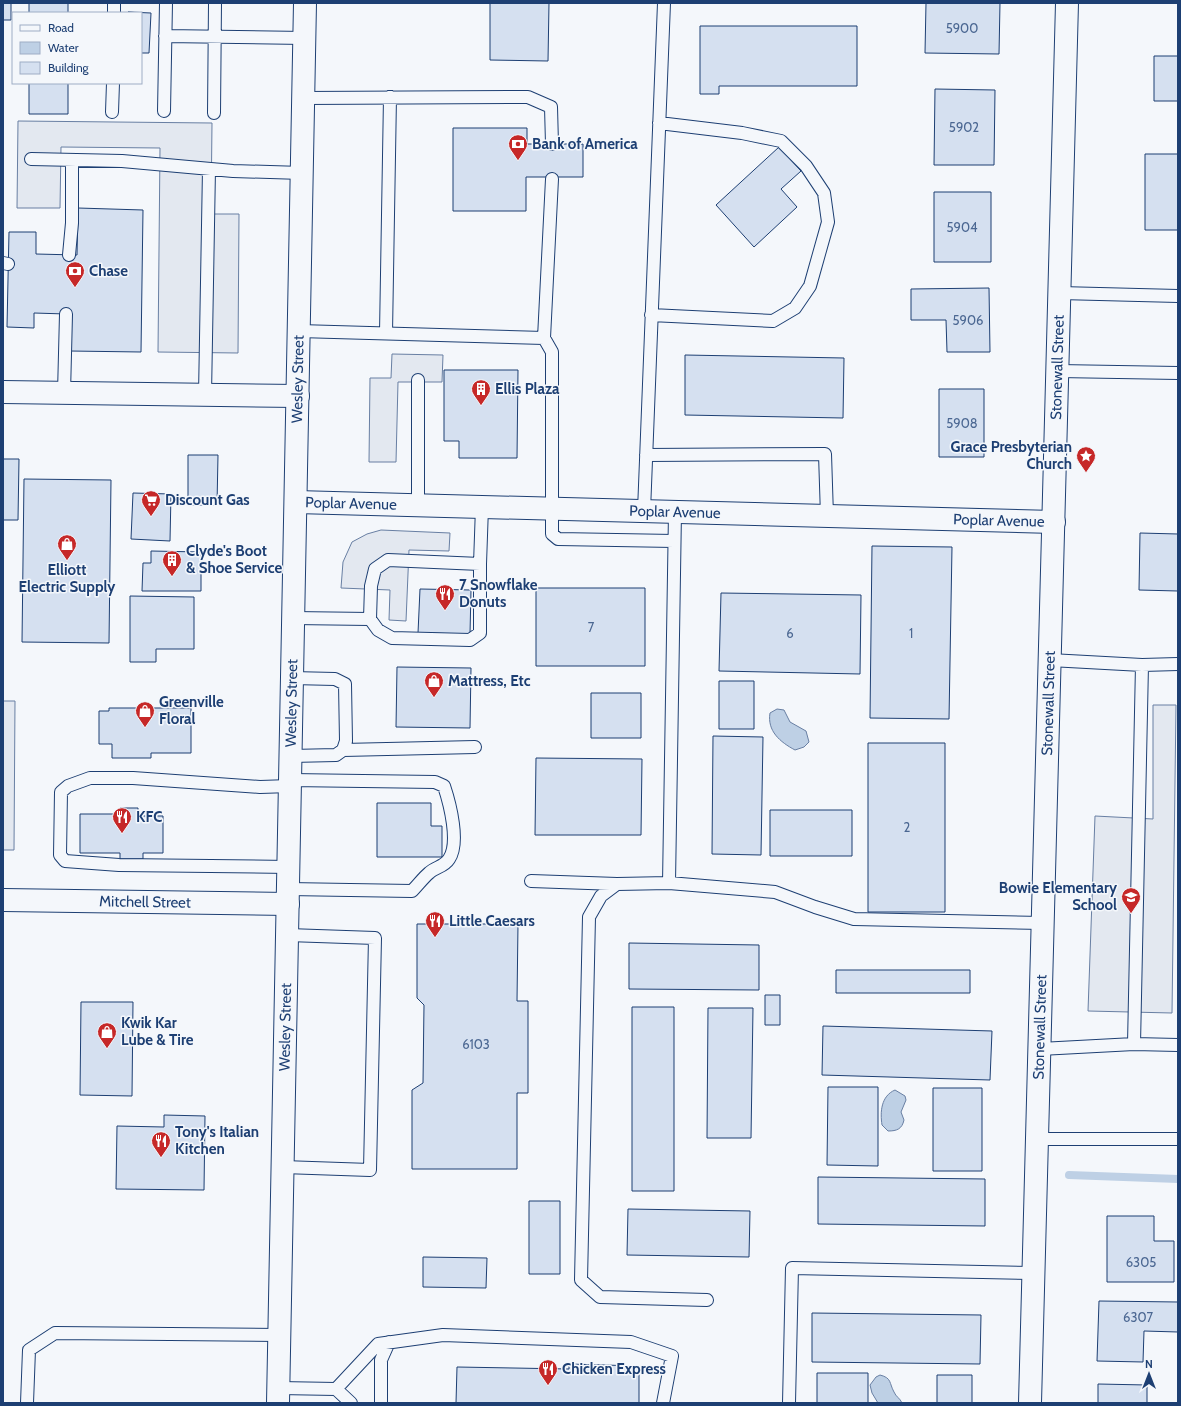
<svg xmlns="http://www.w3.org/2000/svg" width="1181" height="1406" font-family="Cabin,sans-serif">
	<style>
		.parking { fill: #e3e8f0; stroke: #687fa3 }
		.water { fill: #bed0e5; stroke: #687fa3 }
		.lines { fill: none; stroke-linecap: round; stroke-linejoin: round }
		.stream { stroke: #bed0e5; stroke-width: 8 }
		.building { fill: #d5e0f0; stroke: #1d3f73 }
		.service-casing { stroke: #1d3f73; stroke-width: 14 }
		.minor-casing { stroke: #1d3f73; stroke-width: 24 }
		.tertiary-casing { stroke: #1d3f73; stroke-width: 24 }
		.primary-casing { stroke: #1d3f73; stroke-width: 24 }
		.service { stroke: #f4f7fb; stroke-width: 12 }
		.minor { stroke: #f4f7fb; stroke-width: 22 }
		.tertiary { stroke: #f4f7fb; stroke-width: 22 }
		.primary { stroke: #f4f7fb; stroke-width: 22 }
		.labels { text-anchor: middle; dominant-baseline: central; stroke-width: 3; stroke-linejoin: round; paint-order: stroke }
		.number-label { font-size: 13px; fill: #4b6792 }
		.poi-label { font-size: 15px; font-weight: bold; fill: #1d3f73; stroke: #f4f7fb; text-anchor: start }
		.street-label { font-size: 15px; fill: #1d3f73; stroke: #f4f7fb }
	</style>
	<rect width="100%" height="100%" fill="#f4f7fb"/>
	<path class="parking" d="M18,121L212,123L211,214H239L238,353L158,352L160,148L61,147L60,208H17Z
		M392,354L443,355L442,382H398L396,462H369L370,378H391Z
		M381,530L450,533L449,551L409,550L406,621L389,620L390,590L341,588L343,562L352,542L367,534Z
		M3,701H15L14,850H3Z
		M1153,705H1176L1172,1013L1088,1011L1095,816L1153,819Z"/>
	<path class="water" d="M777,709L784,710L790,722L806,731L809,742L804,747L795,750C780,742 767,731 770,713Z
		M895,1090L905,1096L906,1100L901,1112L904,1120C902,1129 897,1131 888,1131L882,1125C880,1112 881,1096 895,1090Z
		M880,1375C892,1378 889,1383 894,1392C896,1397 900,1398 902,1403H878L872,1393L870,1385L876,1377Z"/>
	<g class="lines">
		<path class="stream" d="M1069,1175L1178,1179"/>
	</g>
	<path class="building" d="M3,3H11V20H3Z
		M29,3H68V13H29Z
		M490,3H549L548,61L490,60Z
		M926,3H1000L999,54L925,53Z
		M128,12L151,13L149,53H141V13Z
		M700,26H857V86H719V94H700Z
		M1154,56H1178V101H1154Z
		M29,83H68V114H29Z
		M935,89L995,90L994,165H934Z
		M453,128H527V144H583V177H526V211H453Z
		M779,147L801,171L781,189L797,207L754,247L716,205Z
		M1145,154H1178V230H1145Z
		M934,192H991V262H934Z
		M78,208L143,210L141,352L70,351L66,314L34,313V328L7,327L9,232H36V254L77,255Z
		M989,288L990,352H947L946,320H911V289Z
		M685,355L844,358L843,418L685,415Z
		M444,370H518L517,458H459V441H444Z
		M939,389H984V457H939Z
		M188,455H218L217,505H188Z
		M3,459H19L18,520H3Z
		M24,479L111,480L109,643L22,642Z
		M133,493L171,494L170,541L131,539Z
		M1140,533L1178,534V591L1139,590Z
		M872,546L952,547L949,719L870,718Z
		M151,551L201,552V591H142L143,563H151Z
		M536,588H645V666H536Z
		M420,589L471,590L470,634L418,633Z
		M721,593L861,595L860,674L719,671Z
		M130,596L194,597V649H156V662H130Z
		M397,667L471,668L470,728L396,727Z
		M719,681H754V729H719Z
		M591,693H641V738H591Z
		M109,708H191V753H151V758H112V744H99V711H109Z
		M713,736L763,737L761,855L712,854Z
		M868,743H945V912H868Z
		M536,758L642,759L641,835H535Z
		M377,803H431V826H442V857H377Z
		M120,808H138V816H163V853H143V859H120V853H80V814H120Z
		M770,810H852V856H770Z
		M417,924H518L517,1001H528V1093H517V1169H412V1090L423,1083L424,1005L417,998Z
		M629,943L759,945V990L629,989Z
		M836,970H970V993H836Z
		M765,995H780V1025H765Z
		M81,1002H133L132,1096L80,1095Z
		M632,1007H674V1191H632Z
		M708,1008H753L751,1138H707Z
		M823,1026L992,1031L990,1080L822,1075Z
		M828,1087H878V1166L827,1165Z
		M933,1088H982V1171H933Z
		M164,1115L205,1116L204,1190L116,1189L117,1126L164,1127Z
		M818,1177L985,1179V1226L818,1224Z
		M529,1201H560V1274H529Z
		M628,1209L750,1211L749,1257L627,1255Z
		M1107,1216H1154V1241H1174V1282H1107Z
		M423,1257L487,1258L486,1288L423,1287Z
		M1099,1301L1178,1302V1332L1144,1331L1143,1362L1097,1361Z
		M812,1313L981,1315L980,1364L812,1362Z
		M569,1364L639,1366V1403H456L457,1367L569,1369Z
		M817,1373H868V1403H817Z
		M937,1375H972V1403H937Z
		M1098,1384L1147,1385V1403H1098Z"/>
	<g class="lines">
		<g class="service-casing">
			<path id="service" d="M114,13V3
				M165,36L305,38
				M303,98L528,97L551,107L552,144
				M164,111L166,3
				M112,112L113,83
				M214,113L215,3
				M31,159L122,161L233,171L302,173
				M69,255L72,223V160
				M3,263L8,264
				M1060,293L1178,296
				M651,315L773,321L795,308L810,286L828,222L824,193L806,166L781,141L742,133L659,123
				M299,331L544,338L552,352V534L558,539L674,541
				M386,333L390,97
				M544,338L552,179
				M1058,371L1178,373
				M64,393L66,314
				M205,395L209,169
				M646,455L825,454L827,516
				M418,505V380
				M644,511L664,3
				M675,512L669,883L617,884L601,896L589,917L581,1280L600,1297L707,1300
				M293,618L370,619L371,586L375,569L388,560L480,564L482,507
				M370,619L378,630L392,638L470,640L480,633V564
				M1142,665L1178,664
				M343,750L475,747
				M291,756L336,755L343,750L346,741L345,684L335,679L292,678
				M289,867L119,865L65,861L60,855L61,792L68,786L90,778H133L260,787L290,786
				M531,881L617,884
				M669,883L775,892L815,907L854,919L1042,923
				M288,889L412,891C418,885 423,878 429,873C435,867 444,867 449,859C460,843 450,804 444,786L435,782L291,780
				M1134,1044L1178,1045
				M1040,1049L1134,1044L1142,665L1050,660
				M1037,1139H1178
				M283,1167L370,1170L375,938L288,935
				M279,1388L336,1389L351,1403
				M336,1389L378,1344L443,1335L631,1342L672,1356L663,1403
				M27,1403L29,1350L55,1333L280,1335
				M381,1403V1360L389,1342
				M789,1403L792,1268L1034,1273"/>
		</g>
		<g class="minor-casing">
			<g id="minor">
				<path d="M3,392L298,396"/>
				<path id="s1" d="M296,502L1054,522"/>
				<path id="s2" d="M3,900L288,904"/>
			</g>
		</g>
		<g class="tertiary-casing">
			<g id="tertiary">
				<path id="s3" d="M1030,1403L1067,3"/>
			</g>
		</g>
		<g class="primary-casing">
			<g id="primary">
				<path id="s4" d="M278,1403L305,3"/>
			</g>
		</g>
		<use href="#service" class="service"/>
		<use href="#minor" class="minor"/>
		<use href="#tertiary" class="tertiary"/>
		<use href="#primary" class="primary"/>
	</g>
	<defs>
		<g id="bank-pin" transform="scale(1)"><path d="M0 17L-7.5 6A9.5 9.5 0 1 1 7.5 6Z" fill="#c62828" stroke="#f4f7fb"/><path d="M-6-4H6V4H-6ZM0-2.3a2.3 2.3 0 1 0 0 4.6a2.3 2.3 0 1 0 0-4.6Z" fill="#fff"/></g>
		<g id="building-pin" transform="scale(1)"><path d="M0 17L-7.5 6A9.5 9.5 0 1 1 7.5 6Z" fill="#c62828" stroke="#f4f7fb"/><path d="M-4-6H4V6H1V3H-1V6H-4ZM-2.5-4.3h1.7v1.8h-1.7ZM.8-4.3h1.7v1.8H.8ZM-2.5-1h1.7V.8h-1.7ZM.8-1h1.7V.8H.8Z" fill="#fff"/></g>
		<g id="sight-pin" transform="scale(1)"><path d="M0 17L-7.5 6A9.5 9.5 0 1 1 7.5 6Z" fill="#c62828" stroke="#f4f7fb"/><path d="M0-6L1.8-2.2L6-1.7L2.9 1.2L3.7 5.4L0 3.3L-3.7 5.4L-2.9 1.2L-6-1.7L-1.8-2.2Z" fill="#fff"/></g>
		<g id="supermarket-pin" transform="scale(1)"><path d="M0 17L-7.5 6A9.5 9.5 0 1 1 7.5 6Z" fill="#c62828" stroke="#f4f7fb"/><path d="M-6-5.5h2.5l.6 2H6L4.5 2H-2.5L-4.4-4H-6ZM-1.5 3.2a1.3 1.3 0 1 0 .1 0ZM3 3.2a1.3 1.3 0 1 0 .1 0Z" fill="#fff"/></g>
		<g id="shop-pin" transform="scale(1)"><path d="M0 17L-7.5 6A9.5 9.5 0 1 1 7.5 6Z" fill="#c62828" stroke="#f4f7fb"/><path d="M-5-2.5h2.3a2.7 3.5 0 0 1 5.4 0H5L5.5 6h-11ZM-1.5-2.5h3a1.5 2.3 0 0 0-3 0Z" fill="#fff"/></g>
		<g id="restaurant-pin" transform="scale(1)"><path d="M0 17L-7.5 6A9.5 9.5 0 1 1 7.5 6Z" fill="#c62828" stroke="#f4f7fb"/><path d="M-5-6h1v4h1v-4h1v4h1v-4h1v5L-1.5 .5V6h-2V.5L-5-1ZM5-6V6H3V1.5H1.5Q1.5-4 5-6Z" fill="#fff"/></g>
		<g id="school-pin" transform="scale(1)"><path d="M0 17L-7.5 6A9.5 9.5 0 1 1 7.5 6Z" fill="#c62828" stroke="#f4f7fb"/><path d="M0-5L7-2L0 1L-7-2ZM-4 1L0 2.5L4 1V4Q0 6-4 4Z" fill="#fff"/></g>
	</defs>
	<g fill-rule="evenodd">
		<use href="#bank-pin" x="518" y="144"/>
		<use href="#bank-pin" x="75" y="271"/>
		<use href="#building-pin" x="481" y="389"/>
		<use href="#sight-pin" x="1086" y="456"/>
		<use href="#supermarket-pin" x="151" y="500"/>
		<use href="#shop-pin" x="67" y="544"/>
		<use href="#building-pin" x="172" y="560"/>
		<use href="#restaurant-pin" x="445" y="594"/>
		<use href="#shop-pin" x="434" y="681"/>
		<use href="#shop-pin" x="145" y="711"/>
		<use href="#restaurant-pin" x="122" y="817"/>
		<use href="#school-pin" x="1131" y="897"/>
		<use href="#restaurant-pin" x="435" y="921"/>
		<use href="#shop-pin" x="107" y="1032"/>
		<use href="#restaurant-pin" x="161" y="1141"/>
		<use href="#restaurant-pin" x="548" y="1369"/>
	</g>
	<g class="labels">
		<g class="number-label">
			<text x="962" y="28">5900</text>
			<text x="964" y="127">5902</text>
			<text x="962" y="227">5904</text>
			<text x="968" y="320">5906</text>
			<text x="962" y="423">5908</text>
			<text x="591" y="627">7</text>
			<text x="790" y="633">6</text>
			<text x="911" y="633">1</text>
			<text x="907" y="827">2</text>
			<text x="476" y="1044">6103</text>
			<text x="1141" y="1262">6305</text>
			<text x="1138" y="1317">6307</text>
		</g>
		<g class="poi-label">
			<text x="532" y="144">Bank of America</text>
			<text x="89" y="271">Chase</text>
			<text x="495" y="389">Ellis Plaza</text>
			<text x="1072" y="447" text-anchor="end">Grace Presbyterian<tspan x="1072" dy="17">Church</tspan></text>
			<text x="165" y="500">Discount Gas</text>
			<text x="186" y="551">Clyde's Boot<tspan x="186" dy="17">&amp; Shoe Service</tspan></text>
			<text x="67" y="570" text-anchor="middle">Elliott<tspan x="67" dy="17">Electric Supply</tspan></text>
			<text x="459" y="585">7 Snowflake<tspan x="459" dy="17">Donuts</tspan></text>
			<text x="448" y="681">Mattress, Etc</text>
			<text x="159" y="702">Greenville<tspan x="159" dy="17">Floral</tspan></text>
			<text x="136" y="817">KFC</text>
			<text x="1117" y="888" text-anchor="end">Bowie Elementary<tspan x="1117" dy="17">School</tspan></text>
			<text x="449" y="921">Little Caesars</text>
			<text x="121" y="1023">Kwik Kar<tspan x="121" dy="17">Lube &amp; Tire</tspan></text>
			<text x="175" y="1132">Tony's Italian<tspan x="175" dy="17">Kitchen</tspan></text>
			<text x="562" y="1369">Chicken Express</text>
		</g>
		<g class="street-label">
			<text stroke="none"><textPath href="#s3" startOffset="1036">Stonewall Street</textPath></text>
			<text stroke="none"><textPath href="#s4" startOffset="1024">Wesley Street</textPath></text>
			<text stroke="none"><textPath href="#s1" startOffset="55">Poplar Avenue</textPath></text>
			<text stroke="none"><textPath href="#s1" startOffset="379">Poplar Avenue</textPath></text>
			<text stroke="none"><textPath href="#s1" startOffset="703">Poplar Avenue</textPath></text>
			<text stroke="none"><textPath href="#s4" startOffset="700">Wesley Street</textPath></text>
			<text stroke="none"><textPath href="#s3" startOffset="700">Stonewall Street</textPath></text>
			<text stroke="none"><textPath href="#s2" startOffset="142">Mitchell Street</textPath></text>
			<text stroke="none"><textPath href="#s4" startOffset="376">Wesley Street</textPath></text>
			<text stroke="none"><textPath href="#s3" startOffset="376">Stonewall Street</textPath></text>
		</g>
	</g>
	<rect width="1181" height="1406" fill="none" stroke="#1d3f73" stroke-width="8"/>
	<rect x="12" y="12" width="130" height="72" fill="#f4f7fb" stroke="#9eadc5"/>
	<rect x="20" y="25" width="20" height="6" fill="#f4f7fb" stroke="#9eadc5"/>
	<text x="48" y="32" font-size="12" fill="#1d3f73">Road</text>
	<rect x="20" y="42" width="20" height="12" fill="#bed0e5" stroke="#9eadc5"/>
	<text x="48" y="52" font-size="12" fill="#1d3f73">Water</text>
	<rect x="20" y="62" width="20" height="12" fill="#d5e0f0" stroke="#9eadc5"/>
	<text x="48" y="72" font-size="12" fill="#1d3f73">Building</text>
	<g transform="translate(1149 1374)" stroke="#f4f7fb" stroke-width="3" paint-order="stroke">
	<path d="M0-3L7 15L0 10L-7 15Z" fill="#1d3f73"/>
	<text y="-6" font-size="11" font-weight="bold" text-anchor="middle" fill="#1d3f73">N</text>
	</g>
</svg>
